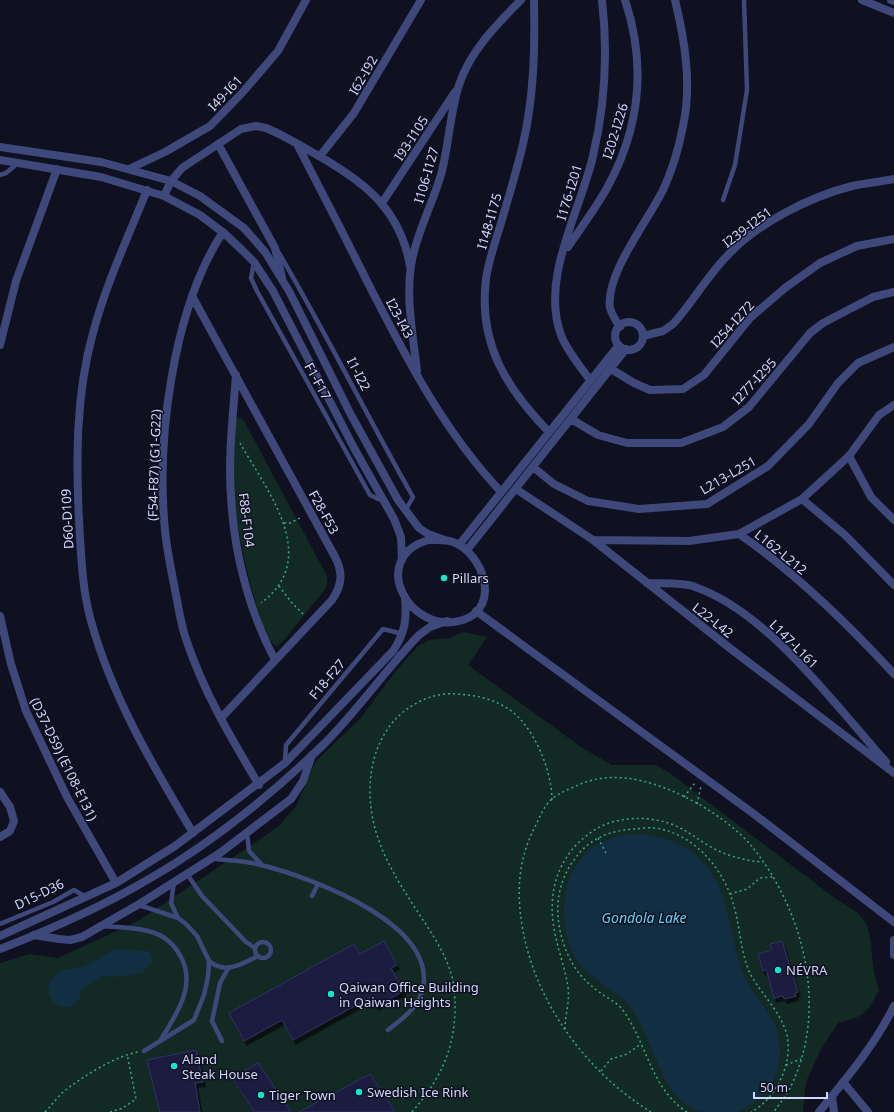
<svg xmlns="http://www.w3.org/2000/svg" width="894" height="1112" font-family="'Noto Sans',sans-serif">
	<style>
		.green { fill: #132a24 }
		.water { fill: #122e42 }
		.building { fill: #1d1d3f; stroke: #313169; filter: url(#shadow) }
		.lines { fill: none; stroke-linecap: round; stroke-linejoin: round }
		.path { stroke: #38a98b; stroke-width: 1.5; stroke-dasharray: 2 3; stroke-linecap: butt }
		.service { stroke: #3e487b; stroke-width: 4.5 }
		.minor { stroke: #3e487b; stroke-width: 8 }
		.tertiary { stroke: #3e487b; stroke-width: 8 }
		.poi-dot { fill: #14e5cf; stroke: #0f1020; stroke-width: 1.5 }
		.labels { text-anchor: middle; dominant-baseline: central; stroke-width: 3; stroke-linejoin: round; paint-order: stroke }
		.street-label { font-size: 13px; fill: #d2d6fb; stroke: #0f1020 }
		.poi-label { font-size: 13px; fill: #d2d6fb; stroke: #0f1020; text-anchor: start }
		.water-label { font-size: 14px; font-style: italic; fill: #69cff2; stroke: #0f1020 }
	</style>
	<defs>
		<filter id="shadow"><feDropShadow dx="2.5" dy="4.5" stdDeviation="0" flood-color="#0009"/></filter>
	</defs>
	<rect width="100%" height="100%" fill="#0f1020"/>
	<path class="green" d="M238,417L243,419L327,576V585L324,591L284,640L277,646C260,642 237,528 235,508C233,479 233,449 235,420Z
		M463,632L487,637L468,665L581,747L612,765H656L671,774L840,902C873,918 870,933 873,966C874,974 877,982 879,990C865,1016 866,1015 838,1023L821,1049L806,1082L803,1112H0V963L29,954L58,958L138,921L278,827L297,805L315,762L360,719L395,672L417,647L429,640L449,638Z"/>
	<path class="water" d="M628,834C674,832 710,855 724,900C731,923 733,946 741,968C751,999 780,1014 780,1050C780,1063 777,1076 770,1087C762,1097 749,1109 736,1112C730,1112 723,1112 717,1112C711,1112 703,1112 698,1111C659,1097 653,1035 630,1006C616,989 594,982 580,964C559,937 558,885 581,859C592,845 610,837 628,834Z
		M117,949L149,951L152,956V962L142,973L114,977L102,976L81,990C80,993 80,996 79,999C69,1019 39,999 51,980C61,966 72,971 84,966C96,963 105,953 117,949Z"/>
	<path class="building" d="M384,941L397,965L391,968L404,991L376,1006L371,997L293,1040L282,1020L244,1041L229,1013L354,944L360,954Z
		M782,941L798,992L795,993L796,996L784,999L783,996L774,998L766,969L763,971L758,954L772,950L770,944Z
		M196,1050L203,1082L195,1083L200,1112H160L147,1060Z
		M258,1063L291,1112H254L232,1078Z
		M370,1074L395,1112H299Z"/>
	<g class="lines">
		<path class="path" d="M240,443C267,491 322,558 261,603
			M284,523H290L302,517
			M279,586L292,603L305,616
			M684,797L695,783
			M697,804L701,786
			M598,838L607,855
			M730,894L747,889L760,878L773,877
			M565,1029C565,1015 570,1002 568,987C565,967 557,948 554,928C547,888 560,853 593,831C612,818 639,816 661,821C682,826 691,835 709,846C725,855 744,861 763,862
			M786,1065L801,1059
			M601,1071L611,1059L627,1054L641,1044
			M45,1112C51,1106 56,1099 62,1093C80,1078 115,1056 138,1052
			M110,1112L123,1108L136,1099L127,1054
			M412,1112C445,1074 459,1039 454,988C451,962 435,938 421,917C394,875 369,839 370,787C371,763 377,742 392,723C407,705 432,692 456,694C474,695 491,698 507,708C533,724 552,770 552,800
			M651,1112C586,1072 534,1001 522,925C516,889 519,855 537,823C540,816 543,809 548,803C555,795 564,791 574,787C590,779 607,776 625,778C668,782 728,816 754,849C805,914 828,1010 791,1086C787,1095 779,1104 774,1112
			M687,1112C650,1088 647,1042 622,1009C617,1003 609,999 602,994C586,983 576,972 568,955C554,924 553,888 574,860C588,839 610,830 635,829C643,828 653,827 661,829C696,837 723,869 733,903C740,925 740,949 749,971C759,992 777,1007 785,1029C796,1057 778,1098 751,1112"/>
		<path class="service" d="M0,175L6,173L18,163
			M723,200L735,165L747,90L744,0
			M279,253C326,333 367,416 413,497L405,511
			M254,262L251,278L257,291L370,495L378,499H383
			M285,761L286,745L383,629L403,634
			M247,833L249,851L262,865
			M213,859C229,860 246,861 261,865C310,877 449,927 420,997C414,1011 399,1021 388,1030
			M187,874L202,896L246,942L255,948
			M174,882L171,903L178,918
			M312,896L318,884
			M139,905L178,918L186,924L197,936L209,961L208,977L204,995L194,1020L144,1051
			M0,924L53,902L74,890L86,897
			M103,926C122,928 147,927 163,937C171,942 177,949 181,957C197,987 175,1016 160,1041
			M255 950a8 8 0 1 1 16 0a8 8 0 1 1-16 0Z
			M209,961C226,975 242,964 258,956
			M222,1041L212,1021L220,983L229,967"/>
		<path class="minor" d="M534,0C535,49 534,96 523,144C517,170 509,195 502,220C496,240 489,258 486,279C478,343 506,388 549,432
			M218,144L275,248L282,278
			M297,144C323,194 348,243 373,293C410,365 445,432 501,492
			M320,156L354,113L421,0
			M129,169L165,152L210,126L242,93L278,51L306,0
			M171,181L182,168L241,129L256,126L266,128C281,134 296,143 310,151C359,178 400,206 410,266
			M147,190C128,237 106,284 93,333C76,394 76,458 79,520C81,554 82,589 91,621C112,697 153,766 193,833
			M382,203L455,92
			M223,232C173,308 156,440 165,530C167,552 172,573 176,595C179,610 181,625 186,639C203,691 231,738 259,785
			M568,247C581,228 595,209 607,188C640,128 647,66 625,0
			M192,296L334,555C343,571 343,584 332,600L221,718
			M615 336a14 14 0 1 1 28 0a14 14 0 1 1-28 0Z
			M620,327C616,321 612,315 610,308C605,274 648,221 663,190C672,171 679,147 683,126C692,85 685,41 675,0
			M643,336L663,331L673,324C692,303 706,278 726,257C756,224 809,197 852,186C866,183 880,182 894,179
			M0,345L16,281L57,169
			M611,369L634,383L650,390L683,389L704,375L750,318L785,288L820,263L857,246L894,239
			M417,371C413,335 405,296 412,260C418,229 434,201 442,171C449,143 450,113 459,85C470,51 497,24 521,0
			M236,375C233,415 228,457 231,497C234,553 249,611 275,660
			M590,380C580,366 567,351 561,335C540,278 580,212 593,156C605,105 608,52 602,0
			M571,419L598,435L627,443H681L723,427L749,407L810,333L823,323L873,297L894,292
			M849,456L871,497L894,520
			M533,467L554,484L588,501L639,509L707,504L768,466L809,424L838,383L858,363L894,347
			M516,489L593,540L731,649L894,773
			M802,499L845,535L894,585
			M739,534L802,499L849,456L879,415L894,405
			M593,540L689,541L739,534C796,573 847,623 894,674
			M459,545L619,345
			M467,550L626,349
			M647,583C660,584 683,582 695,587C768,612 835,705 886,762
			M0,616L11,664L26,711L67,797L116,883
			M0,792L10,807L14,821L10,831L0,837
			M34,935L59,939L70,940L82,937L141,903L220,853L291,799L303,781L312,755
			M843,1082L868,1112
			M832,1096L834,1112"/>
		<path class="tertiary" d="M862,0L894,13
			M891,0L894,1
			M0,147L101,162L171,181L200,196L244,228L265,252L289,291L350,413L398,500L419,528L428,534L445,540
			M0,160L101,177L164,196L200,215L225,234L243,251L254,262L273,291L354,448L394,519L401,537L402,560
			M164,196L171,181
			M429,540C437,540 445,539 453,542C483,553 502,607 463,620C409,637 367,557 429,540Z
			M476,611L754,814L894,922
			M0,936L116,883L175,846L285,763L393,651C405,633 407,619 405,598
			M894,940V955
			M0,949C49,930 97,909 142,883C208,846 270,796 324,744C358,710 386,669 419,635L430,627L447,621
			M819,1112C846,1079 875,1045 894,1006"/>
	</g>
	<g class="poi-dot">
		<circle cx="444" cy="578" r="4"/>
		<circle cx="778" cy="970" r="4"/>
		<circle cx="331" cy="994" r="4"/>
		<circle cx="174" cy="1066" r="4"/>
		<circle cx="359" cy="1092" r="4"/>
		<circle cx="261" cy="1095" r="4"/>
	</g>
	<g class="labels">
		<g class="street-label">
			<text transform="translate(363 75) rotate(-60)">I62-I92</text>
			<text transform="translate(225 93) rotate(-47)">I49-I61</text>
			<text transform="translate(615 131) rotate(-73)">I202-I226</text>
			<text transform="translate(411 138) rotate(-57)">I93-I105</text>
			<text transform="translate(426 175) rotate(-74)">I106-I127</text>
			<text transform="translate(569 192) rotate(-73)">I176-I201</text>
			<text transform="translate(489 221) rotate(-74)">I148-I175</text>
			<text transform="translate(747 227) rotate(-37)">I239-I251</text>
			<text transform="translate(400 318) rotate(62)">I23-I43</text>
			<text transform="translate(732 324) rotate(-48)">I254-I272</text>
			<text transform="translate(359 374) rotate(63)">I1-I22</text>
			<text transform="translate(318 381) rotate(61)">F1-F17</text>
			<text transform="translate(754 381) rotate(-47)">I277-I295</text>
			<text transform="translate(154 465) rotate(-88)">(F54-F87) (G1-G22)</text>
			<text transform="translate(728 475) rotate(-30)">L213-L251</text>
			<text transform="translate(324 512) rotate(61)">F28-F53</text>
			<text transform="translate(67 519) rotate(-93)">D60-D109</text>
			<text transform="translate(247 520) rotate(83)">F88-F104</text>
			<text transform="translate(781 552) rotate(39)">L162-L212</text>
			<text transform="translate(713 620) rotate(38)">L22-L42</text>
			<text transform="translate(794 644) rotate(45)">L147-L161</text>
			<text transform="translate(327 679) rotate(-50)">F18-F27</text>
			<text transform="translate(64 759) rotate(64)">(D37-D59) (E108-E131)</text>
			<text transform="translate(39 894) rotate(-26)">D15-D36</text>
		</g>
		<g class="poi-label">
			<text x="452" y="578">Pillars</text>
			<text x="786" y="970">NÉVRA</text>
			<text x="339" y="987">Qaiwan Office Building<tspan x="339" dy="15">in Qaiwan Heights</tspan></text>
			<text x="182" y="1059">Aland<tspan x="182" dy="15">Steak House</tspan></text>
			<text x="367" y="1092">Swedish Ice Rink</text>
			<text x="269" y="1095">Tiger Town</text>
		</g>
		<g class="water-label">
			<text x="644" y="917">Gondola Lake</text>
		</g>
	</g>
	<path d="M754 1092v6h73v-6" fill="none" stroke="#d2d6fb" stroke-width="2"/>
	<text x="760" y="1092" font-size="12" fill="#d2d6fb" stroke="#0f1020" stroke-width="3" paint-order="stroke">50 m</text>
</svg>
